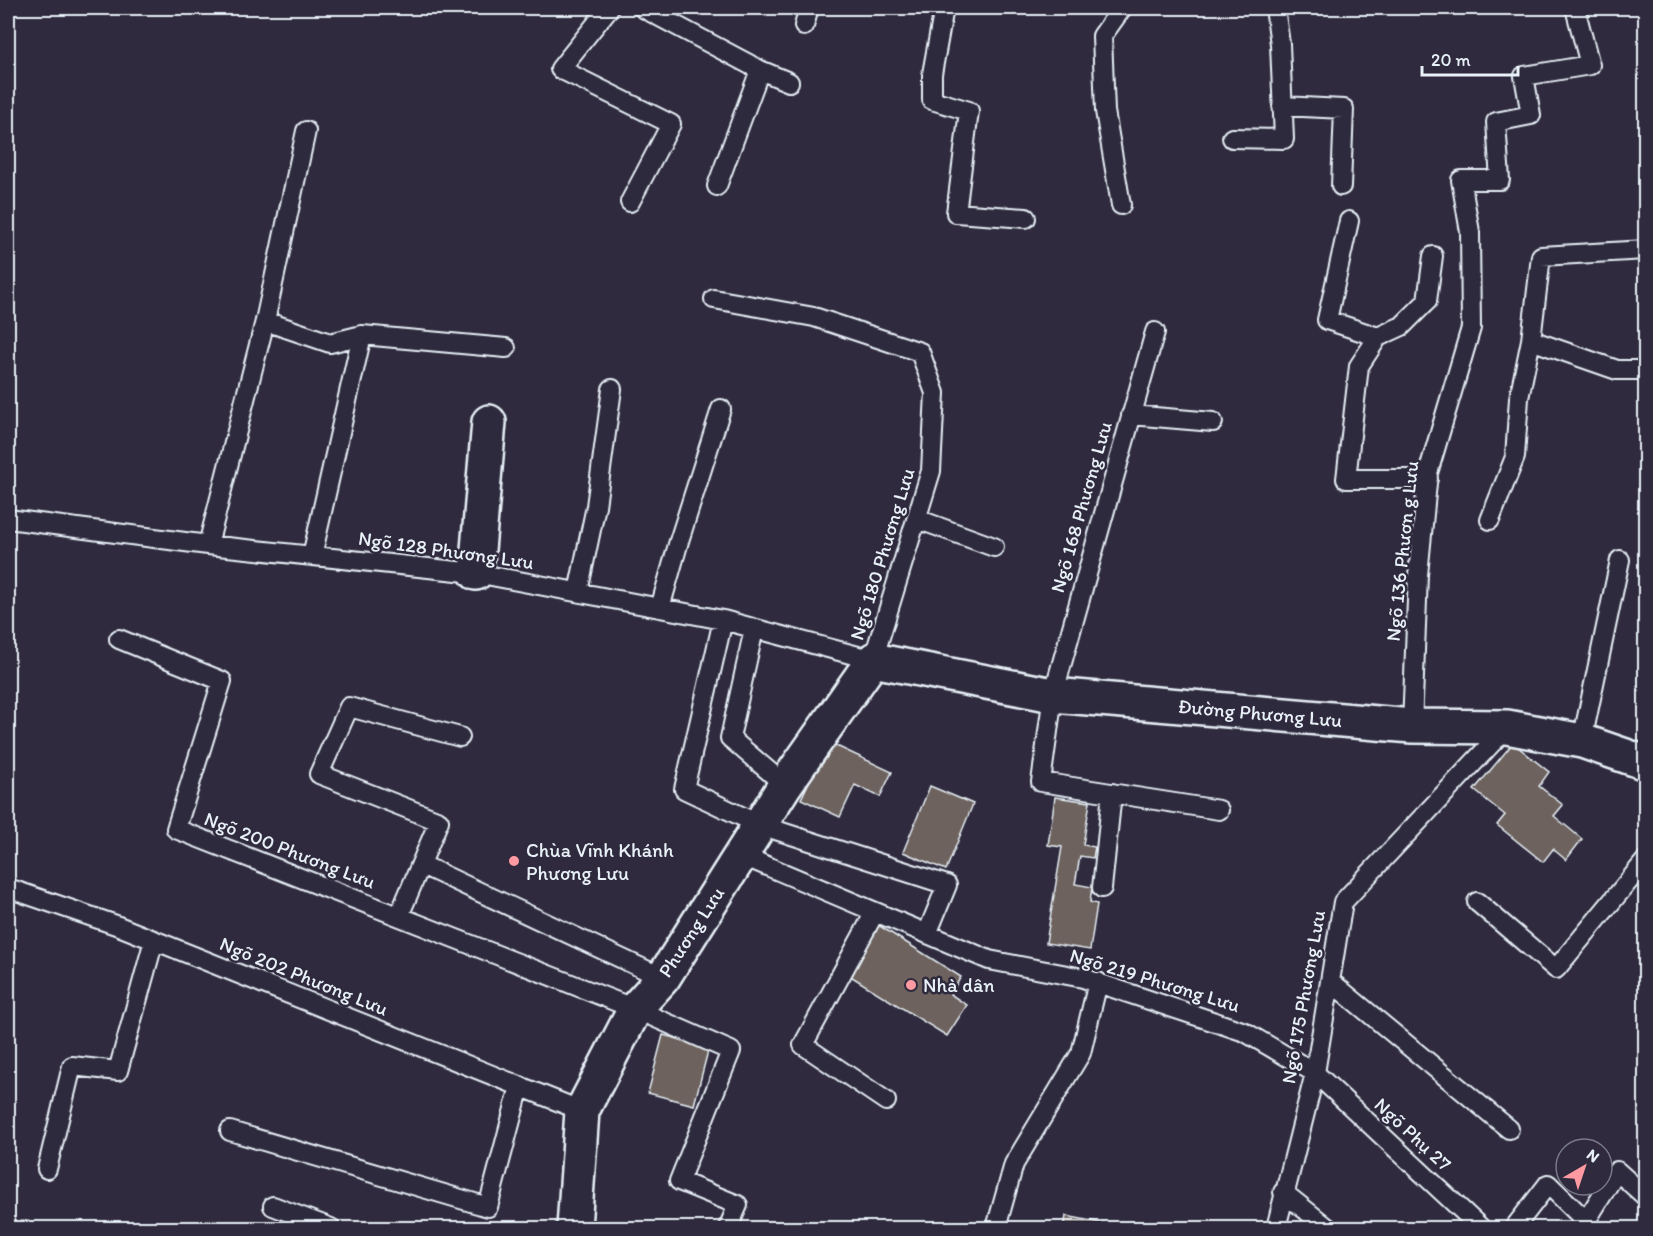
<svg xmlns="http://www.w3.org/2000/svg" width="1653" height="1236" font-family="Itim,sans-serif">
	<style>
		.building { fill: #6d625d; stroke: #e8f1f8; stroke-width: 1.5 }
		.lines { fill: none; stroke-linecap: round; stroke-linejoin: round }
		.lane-casing { stroke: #e8f1f8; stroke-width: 22 }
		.street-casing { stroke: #e8f1f8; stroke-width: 38 }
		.secondary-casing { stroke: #e8f1f8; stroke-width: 38 }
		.lane { stroke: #2f2a3d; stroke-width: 18 }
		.street { stroke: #2f2a3d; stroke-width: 33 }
		.secondary { stroke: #2f2a3d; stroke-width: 33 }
		.poi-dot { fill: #ff9aa2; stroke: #2f2a3d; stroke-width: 2 }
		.labels { text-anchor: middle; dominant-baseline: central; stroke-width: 5; stroke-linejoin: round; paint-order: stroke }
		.street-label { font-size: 20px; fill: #e8f1f8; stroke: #2f2a3d }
		.poi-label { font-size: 20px; fill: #e8f1f8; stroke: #2f2a3d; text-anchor: start }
	</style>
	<rect width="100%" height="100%" fill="#2f2a3d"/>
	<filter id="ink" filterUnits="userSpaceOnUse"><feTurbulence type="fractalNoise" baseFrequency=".0167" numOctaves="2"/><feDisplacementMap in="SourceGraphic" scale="12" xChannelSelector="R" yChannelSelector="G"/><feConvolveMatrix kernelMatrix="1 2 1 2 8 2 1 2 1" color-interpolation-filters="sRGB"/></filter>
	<g filter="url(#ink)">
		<path class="building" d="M828,742L892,772L880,797L855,785L840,817L801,799Z
			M1513,743L1549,772L1539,786L1563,805L1554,816L1582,839L1566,860L1553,849L1543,862L1497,825L1505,815L1474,790Z
			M930,786L973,804L946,870L903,852Z
			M1055,797L1090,802L1083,845L1095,847L1093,858L1080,856L1075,884L1092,887L1090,902L1097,904L1090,950L1046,943L1062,847L1048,845Z
			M875,923L961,977L950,994L967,1005L947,1036L844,972Z
			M663,1035L709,1047L694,1105L648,1093Z
			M1066,1216L1127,1228H1064Z"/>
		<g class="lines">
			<g class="lane-casing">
				<path id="lane" d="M609,8L560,69L671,124L630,202
					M643,8L760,70L789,82
					M944,8L932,74V100L969,111L956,213L1026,218
					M804,26L809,8
					M1282,106L1344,109L1341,186
					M1232,138L1284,139L1280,44L1275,8
					M717,186L760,70
					M1121,205L1105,111L1102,36L1122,8
					M1349,221L1327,320L1378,337
					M265,321L330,343L362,335L506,348
					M1155,332L1053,695L1041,782L1219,810
					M1531,340L1617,370H1646
					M1131,415L1213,422
					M1428,479H1346L1359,366L1378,337L1402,326L1427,301L1433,256
					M8,519L208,545L476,573L723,620L873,660L931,471L935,393L920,352L814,317L714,299
					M917,519L994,547
					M1490,520L1515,457L1519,398L1531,340L1541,256L1646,250
					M208,545L265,321L306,131
					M312,556L362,335
					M578,592L596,506L612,389
					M660,608L679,541L721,409
					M723,620L684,789L760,825L947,885L927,934
					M754,629L730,738L785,785
					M119,639L222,681L176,829L635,1009L731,1051L679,1181L738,1205L728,1228
					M1412,726L1418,575L1428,473L1471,328L1470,232L1461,180H1500L1496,122L1531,115L1524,76L1590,65L1575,8
					M1582,741L1620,560
					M741,855L989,960L1083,978L1245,1032L1315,1073L1481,1228
					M422,865L663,978
					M8,888L116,925L582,1111
					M1102,888L1112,793
					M1477,902L1556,969L1646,860
					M875,912L803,1045L886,1101
					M399,916L439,821L319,774L349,707L460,737
					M1330,981L1509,1129
					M230,1131L488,1207L520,1086
					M47,1169L72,1066L118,1071L154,940
					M1283,1192L1328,1228
					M273,1206L331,1228
					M996,1228L1014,1164L1081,1053L1098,982
					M1276,1228L1315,1073L1343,902L1507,727
					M1514,1228L1548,1184L1586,1221L1617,1171L1646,1197"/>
			</g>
			<g class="street-casing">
				<path id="street" d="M476,573L489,422"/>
			</g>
			<g class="secondary-casing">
				<path id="secondary" d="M574,1228L582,1111L635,1009L663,978L785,785L873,660L1053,695L1412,726L1507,727L1582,741L1646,763"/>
			</g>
			<use href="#lane" class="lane"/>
			<use href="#street" class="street"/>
			<use href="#secondary" class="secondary"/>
		</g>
	</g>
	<g class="poi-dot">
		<circle cx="514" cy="861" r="6"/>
		<circle cx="911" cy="985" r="6"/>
	</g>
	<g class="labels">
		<g class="street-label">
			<text transform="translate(1081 507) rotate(-74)">Ngõ 168 Phương Lưu</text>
			<text transform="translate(446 550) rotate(8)">Ngõ 128 Phương Lưu</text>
			<text transform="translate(1402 551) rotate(-84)">Ngõ 136 Phươn g Lưu</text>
			<text transform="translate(882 554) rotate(-73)">Ngõ 180 Phương Lưu</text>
			<text transform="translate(1260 713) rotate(5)">Đường Phương Lưu</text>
			<text transform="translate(290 850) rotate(21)">Ngõ 200 Phương Lưu</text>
			<text transform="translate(691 932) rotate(-57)">Phương Lưu</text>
			<text transform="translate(304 976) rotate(22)">Ngõ 202 Phương Lưu</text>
			<text transform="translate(1155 980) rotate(17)">Ngõ 219 Phương Lưu</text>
			<text transform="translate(1303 997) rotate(-80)">Ngõ 175 Phương Lưu</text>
			<text transform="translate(1413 1134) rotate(43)">Ngõ Phụ 27</text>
		</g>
		<g class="poi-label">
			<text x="526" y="850">Chùa Vĩnh Khánh<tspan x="526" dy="23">Phương Lưu</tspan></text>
			<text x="923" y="985">Nhà dân</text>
		</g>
	</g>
	<rect width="1653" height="1236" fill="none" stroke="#2f2a3d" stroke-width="30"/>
	<rect x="15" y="15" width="1623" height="1206" fill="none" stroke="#e8f1f8" stroke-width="2" filter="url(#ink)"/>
	<g transform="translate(1584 1167) rotate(39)"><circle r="28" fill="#2f2a3d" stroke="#797a88" stroke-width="1.5"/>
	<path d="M0-4.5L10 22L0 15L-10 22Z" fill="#ff9aa2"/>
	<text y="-9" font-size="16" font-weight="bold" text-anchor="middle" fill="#e8f1f8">N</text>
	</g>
	<path d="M1422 66v9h96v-9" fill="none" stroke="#e8f1f8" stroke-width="3"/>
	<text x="1431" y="66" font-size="18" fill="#e8f1f8" stroke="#2f2a3d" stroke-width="4.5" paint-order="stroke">20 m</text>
</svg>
